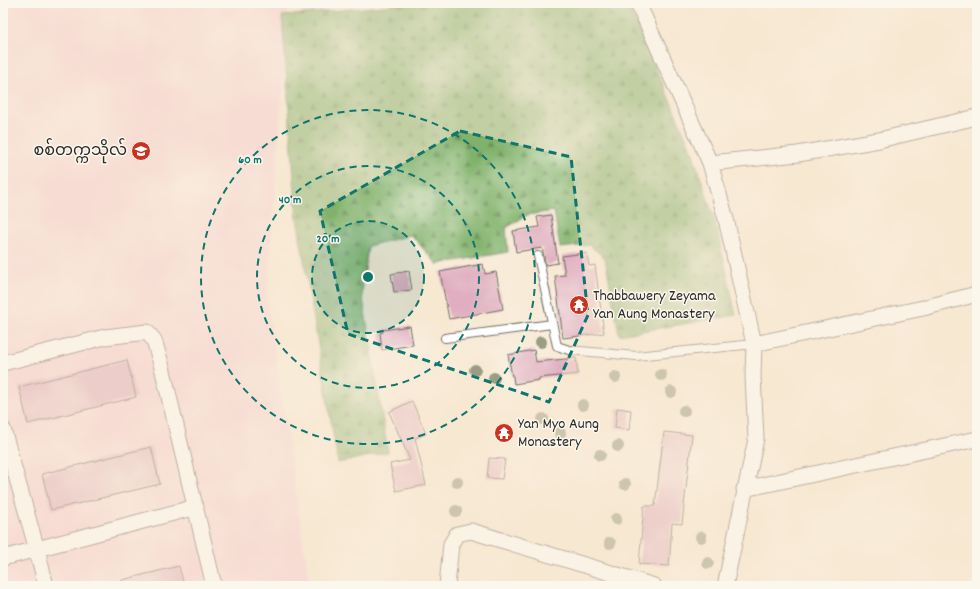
<svg xmlns="http://www.w3.org/2000/svg" width="980" height="589" font-family="Dekko,'Noto Sans Myanmar',sans-serif">
	<style>
		.built { fill: #f7cfd5 }
		.forest { fill: url(#forest-firs); stroke: #566e4c }
		.building { fill: #e0aec0 }
		.lines { fill: none; stroke-linecap: round; stroke-linejoin: round }
		.service-casing { stroke: #726d65; stroke-width: 10 }
		.minor-casing { stroke: #726d65; stroke-width: 17 }
		.service { stroke: #fff; stroke-width: 8 }
		.minor { stroke: #fff; stroke-width: 15 }
		.tree { fill: #9b9c84 }
		.marked { fill: none; stroke: #0f766e; stroke-width: 3; stroke-dasharray: 8 5; stroke-linejoin: round }
		.ring { fill: none; stroke: #0f766e; stroke-width: 2; stroke-dasharray: 7 5 }
		.labels { text-anchor: middle; dominant-baseline: central; stroke-width: 3; stroke-linejoin: round; paint-order: stroke }
		.poi-label { font-size: 16px; fill: #2b2b2b; stroke: #fbf7ec; text-anchor: start }
		.centre { fill: #0f766e; stroke: #fbf7ec; stroke-width: 2 }
		.ring-label { font-size: 12px; text-anchor: middle; font-weight: bold; fill: #0f766e; stroke: #fbf7ec; stroke-width: 3; stroke-linejoin: round; paint-order: stroke }
	</style>
	<defs>
		<pattern id="forest-firs" width="22" height="20" patternUnits="userSpaceOnUse"><rect width="22" height="20" fill="#81b26c"/><path d="M5 1l3.5 6h-7zM16 11l3.5 6h-7z" fill="#6a9159"/></pattern>
	</defs>
	<rect width="100%" height="100%" fill="#fbf7ec"/>
	<filter id="ink" filterUnits="userSpaceOnUse"><feTurbulence type="fractalNoise" baseFrequency=".025" numOctaves="2"/><feDisplacementMap in="SourceGraphic" scale="8" xChannelSelector="R" yChannelSelector="G"/><feConvolveMatrix kernelMatrix="1 2 1 2 8 2 1 2 1" color-interpolation-filters="sRGB"/></filter>
	<filter id="wash" filterUnits="userSpaceOnUse"><feTurbulence type="fractalNoise" baseFrequency=".012" numOctaves="4" result="noise"/><feDisplacementMap in="SourceGraphic" scale="16" xChannelSelector="R" yChannelSelector="G"/><feGaussianBlur stdDeviation="0.9" result="paint"/><feColorMatrix in="noise" values="0 0 0 0 0 0 0 0 0 0 0 0 0 0 0 0 0 1.4 0 .05"/><feComposite in="paint" operator="in"/></filter>
	<g filter="url(#wash)">
		<rect width="100%" height="100%" fill="#f7e8d2"/>
		<path class="built" d="M3,3H289L267,300L310,586H3Z"/>
		<path class="forest" d="M412,3H628L692,151L715,221L736,315L619,335L605,258L589,245L560,248L554,211L527,215L506,228L508,252L437,264L411,235L368,246L362,293L388,452L338,463L297,219L282,16Z"/>
		<g id="blocks">
			<path class="building" d="M551,215L558,263L546,265L542,248L516,252L513,231L539,227L537,217Z
				M587,253L589,266L595,265L604,333L563,338L555,276L565,275L562,256Z
				M483,264L485,274L496,272L503,309L449,319L440,272Z
				M409,271L412,290L394,292L391,274Z
				M410,326L413,345L382,350L380,333L383,332V330Z
				M534,350L536,362L576,358L578,374L539,378V380L514,384L513,376H512L508,355Z
				M127,360L136,397L28,424L19,387Z
				M412,401L426,434L415,438L426,485L396,491L390,464L410,460L389,412Z
				M617,408L631,410L629,430L615,428Z
				M664,432L692,435L682,524L672,523L669,566L639,564L644,506H655Z
				M151,447L160,484L51,510L42,474Z
				M489,458L505,459L502,479L487,478Z
				M179,566L184,586H122V580Z"/>
		</g>
	</g>
	<g filter="url(#ink)">
		<use href="#blocks" fill-opacity="0" stroke="#726d65" stroke-width="1"/>
		<g class="lines">
			<g class="service-casing">
				<path id="service" d="M538,256L557,346L569,350L636,356L754,344
					M445,338L552,324"/>
			</g>
			<g class="minor-casing">
				<path id="minor" d="M638,3L710,163L726,219L754,344L753,376L756,439L725,586
					M710,163L798,154L879,140L977,117
					M754,344L923,308L977,294
					M3,363L105,337L147,332L154,340L162,367L214,586
					M3,429L37,550L46,586
					M744,489L977,439
					M3,558L196,507
					M447,586L451,544L457,534L471,531L654,586"/>
			</g>
			<use href="#service" class="service"/>
			<use href="#minor" class="minor"/>
		</g>
		<g class="tree">
			<circle cx="541" cy="342" r="6"/>
			<circle cx="475" cy="370" r="6"/>
			<circle cx="661" cy="375" r="6"/>
			<circle cx="615" cy="377" r="6"/>
			<circle cx="494" cy="378" r="6"/>
			<circle cx="671" cy="392" r="6"/>
			<circle cx="583" cy="405" r="6"/>
			<circle cx="684" cy="411" r="6"/>
			<circle cx="543" cy="419" r="6"/>
			<circle cx="560" cy="433" r="6"/>
			<circle cx="618" cy="446" r="6"/>
			<circle cx="600" cy="455" r="6"/>
			<circle cx="457" cy="482" r="6"/>
			<circle cx="625" cy="484" r="6"/>
			<circle cx="456" cy="511" r="6"/>
			<circle cx="616" cy="519" r="6"/>
			<circle cx="701" cy="537" r="6"/>
			<circle cx="610" cy="543" r="6"/>
			<circle cx="708" cy="563" r="6"/>
		</g>
	</g>
	<path d="M0 0H980V589H0ZM460,131L571,157L588,315L549,402L348,334L320,211Z" fill="#f7e8d2" fill-opacity=".55" fill-rule="evenodd"/>
	<path class="marked" d="M460,131L571,157L588,315L549,402L348,334L320,211Z"/>
	<circle cx="368" cy="277" r="56" fill="#0f766e" fill-opacity=".12"/>
	<g class="ring">
		<circle cx="368" cy="277" r="56"/>
		<circle cx="368" cy="277" r="111"/>
		<circle cx="368" cy="277" r="167"/>
	</g>
	<defs>
		<g id="university-disc" transform="scale(1)"><circle r="9.5" fill="#c8321e" stroke="#fbf7ec"/><path d="M0-5L7-2L0 1L-7-2ZM-4 1L0 2.5L4 1V4Q0 6-4 4Z" fill="#fff"/></g>
		<g id="temple-disc" transform="scale(1)"><circle r="9.5" fill="#c8321e" stroke="#fbf7ec"/><path d="M0-6L5-2H3V0L6.5 2.5H4V6H1.5V3h-3V6H-4V2.5H-6.5L-3 0V-2H-5Z" fill="#fff"/></g>
	</defs>
	<g fill-rule="evenodd">
		<use href="#university-disc" x="141" y="151"/>
		<use href="#temple-disc" x="579" y="305"/>
		<use href="#temple-disc" x="504" y="433"/>
	</g>
	<g class="labels">
		<g class="poi-label">
			<text x="127" y="151" text-anchor="end">စစ်‌တက္ကသိုလ်</text>
			<text x="593" y="296">Thabbawery Zeyama<tspan x="593" dy="18">Yan Aung Monastery</tspan></text>
			<text x="518" y="424">Yan Myo Aung<tspan x="518" dy="18">Monastery</tspan></text>
		</g>
	</g>
	<circle cx="368" cy="277" r="6" class="centre"/>
	<g class="ring-label">
		<text x="250" y="163">60 m</text>
		<text x="290" y="203">40 m</text>
		<text x="328" y="242">20 m</text>
	</g>
	<rect width="980" height="589" fill="none" stroke="#fbf7ec" stroke-width="16"/>
</svg>
